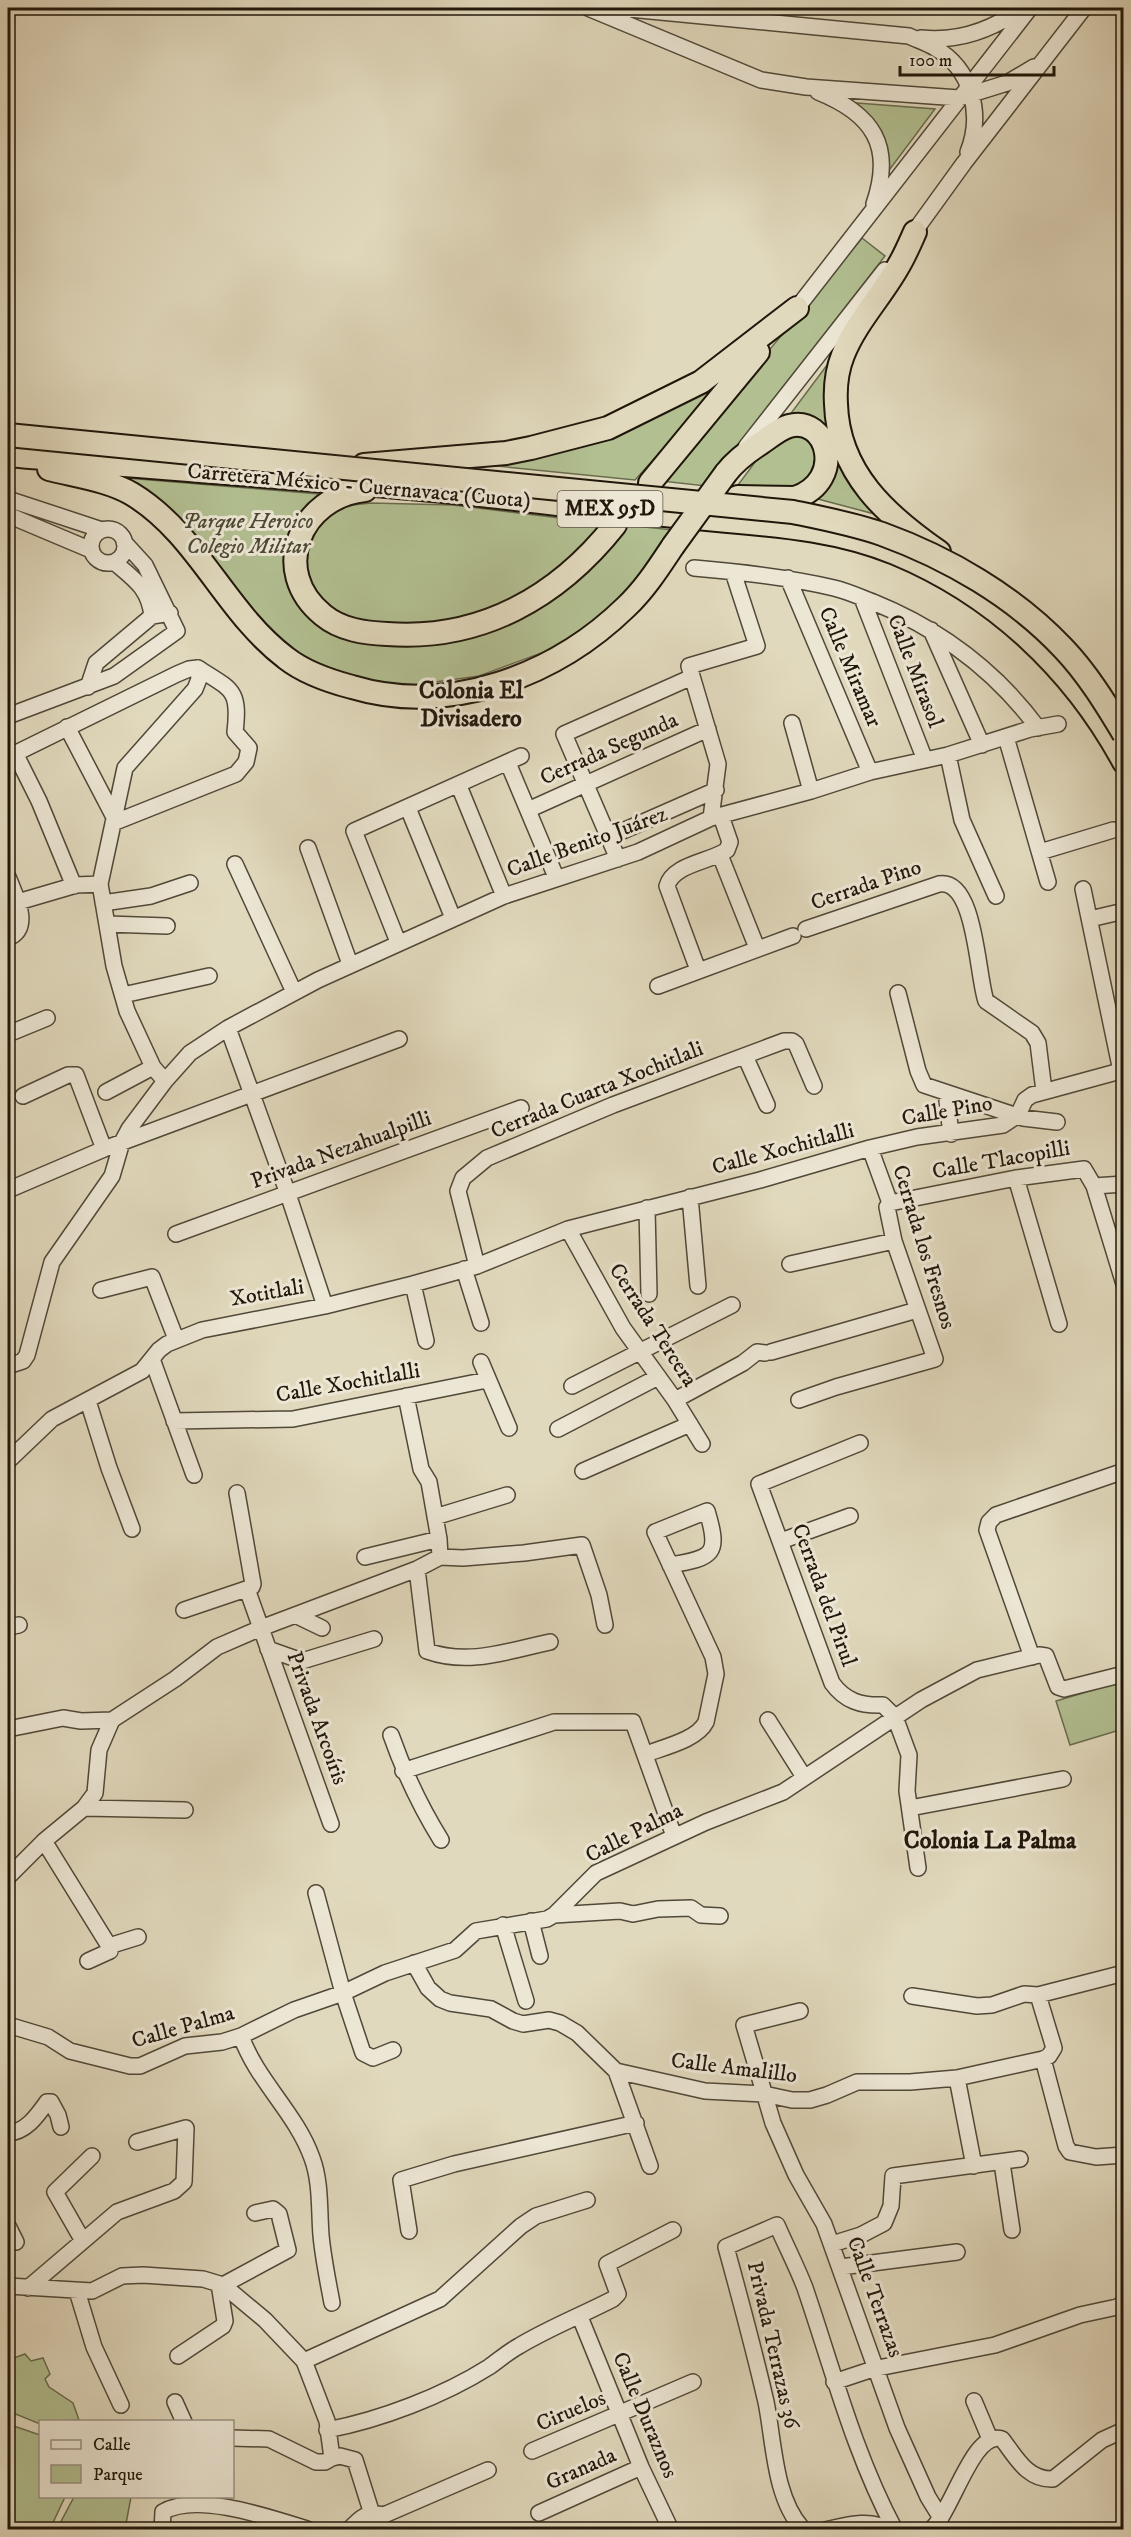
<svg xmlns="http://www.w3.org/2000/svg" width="1131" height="2537" font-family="'IM FELL DW Pica',serif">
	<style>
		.green { fill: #b2bf91; stroke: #696b4e; stroke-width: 1.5 }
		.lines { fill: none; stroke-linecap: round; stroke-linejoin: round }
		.minor-casing { stroke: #504838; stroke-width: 18 }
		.highway-casing { stroke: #20170b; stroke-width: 26 }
		.minor { stroke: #ece6d4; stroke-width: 15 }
		.highway { stroke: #e1d9bd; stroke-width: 22 }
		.highway-bridge-casing { stroke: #20170b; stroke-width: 26; stroke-linecap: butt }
		.highway-bridge { stroke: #e1d9bd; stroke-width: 22 }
		.labels { text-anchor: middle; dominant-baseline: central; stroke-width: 6; stroke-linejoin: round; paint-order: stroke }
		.shield { fill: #ece6d4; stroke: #5d5547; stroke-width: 1.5 }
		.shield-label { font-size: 21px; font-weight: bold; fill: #20170b }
		.street-label { font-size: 22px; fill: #20170b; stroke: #ece6d4 }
		.park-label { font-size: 22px; font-style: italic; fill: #4c4933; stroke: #ece6d4 }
		.neighbourhood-label { font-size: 24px; font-weight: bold; fill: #20170b; stroke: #ece6d4 }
	</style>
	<rect width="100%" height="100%" fill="#e1d9bd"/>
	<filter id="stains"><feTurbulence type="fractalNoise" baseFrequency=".00333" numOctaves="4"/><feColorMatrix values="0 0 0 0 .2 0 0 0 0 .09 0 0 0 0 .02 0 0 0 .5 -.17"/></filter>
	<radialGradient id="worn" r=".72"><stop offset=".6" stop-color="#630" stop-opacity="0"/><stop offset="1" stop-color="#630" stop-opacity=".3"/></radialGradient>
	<path class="green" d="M857,103L935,109L887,173Z
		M862,238L885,256L706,486L661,481Z
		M842,345L832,404L882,516L818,499C831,486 836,474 836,456L783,424Z
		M721,380L723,382L635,480L477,464L597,440L663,414Z
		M790,437H801L812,441L819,473L794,491L735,489L764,450Z
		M114,477L331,495L291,554L325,623L488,630L624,525L674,530L640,576L615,604L585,628L544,652L479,676L413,685L364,683L299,659Z
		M371,503L453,505L602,523L570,560L510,603L445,623L399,626L358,621L331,609L312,588L305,565L308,544L319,523L343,506Z
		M1123,1681V1729L1070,1745L1056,1701Z
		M25,2354L31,2361L43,2358L50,2374L45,2379L49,2387L73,2403L79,2420L40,2422V2424L8,2411V2360Z
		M8,2424L40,2435V2496L65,2497L50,2529H8Z
		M74,2497H131L125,2529H57Z"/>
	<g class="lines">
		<g class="minor-casing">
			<path id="minor" d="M588,8L761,80L806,87L959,98L1007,83L1034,67
				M619,8L909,36C917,40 927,43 935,48C972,69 983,114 968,152
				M921,38C959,42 992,30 1022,8
				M818,92C873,114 894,146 874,204
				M909,239L964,163L1084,8
				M797,308L1030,8
				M746,447L885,270
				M8,499L102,530
				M8,515L91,550
				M91 546a17 17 0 1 1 34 0a17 17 0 1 1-34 0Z
				M114,562C134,579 149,588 152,616
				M694,568C741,572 788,577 834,588C847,591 860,597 873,602C940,629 995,670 1038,728
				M788,578L870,772
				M862,598L925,760
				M931,630L982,745
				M88,687L96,663L152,616L170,613
				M8,716L114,676L177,631L145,565L124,542
				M792,723L811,791
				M67,727L114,817
				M1006,737L1048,882
				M15,753L39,801L74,886
				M948,755L962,820L996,896
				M8,757L177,674L189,669L198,668L199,679L195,689L125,768L100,884L114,966L127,1011L153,1067L165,1081L129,1129L122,1142L112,1176L52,1262L27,1355L23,1361L8,1366
				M508,763L556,877
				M459,786L504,896
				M408,808L453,918
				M528,810L708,729
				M711,818L718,764L689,666L757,646L733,572
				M113,823L236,774L246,762L249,748L235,732C240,689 232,690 198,668
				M609,837L716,790
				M308,848L350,964
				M1040,852L1113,830
				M720,855L757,948
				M618,859L564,734L692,677
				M235,864L294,992
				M8,877C15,895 33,928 8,938
				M1083,889L1121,1071
				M18,902L76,885L100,884
				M103,903L151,896L190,883
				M1090,919L1124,911
				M107,924L167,926
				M806,929L939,884C976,878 977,976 986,1001L1032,1033L1038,1043L1044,1091
				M398,942L354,831L521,756
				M698,970L667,886C673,864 710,862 727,850L730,842L721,816
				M658,986L793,936
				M898,993L918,1071L924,1085L1023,1118L1057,1122
				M123,995L209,976
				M228,1028L288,1194L325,1306
				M8,1034L47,1018
				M745,1056L767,1105
				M165,1081L190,1053L228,1028L318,980L504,896L638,852L711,818L811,791L870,772L948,755L1030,729L1058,724
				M106,1092L153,1067
				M23,1096L68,1075H76L104,1149
				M947,1101L951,1134
				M1016,1178L1059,1324
				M1094,1186L1124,1184
				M8,1190L104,1149L399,1039
				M690,1197L698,1286
				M890,1203L1016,1178L1084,1169L1094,1186L1124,1284
				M647,1208L649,1294
				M568,1229L623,1328L675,1400L702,1444
				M176,1234L521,1108
				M790,1264L894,1241
				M477,1266L458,1191L463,1178L487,1158L613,1105L784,1041H792L796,1044L814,1086
				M464,1269L481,1323
				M413,1284L426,1341
				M101,1290L152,1277L176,1339
				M771,1352L917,1310
				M152,1359L194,1475
				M481,1362L509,1428
				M572,1386L732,1305
				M406,1396L421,1469L429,1482L439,1539L440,1557
				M675,1400L743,1363L757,1352L765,1353
				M799,1400L836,1387L935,1359L894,1241L887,1207L890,1203L870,1148
				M88,1401L109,1468L132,1529
				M174,1421L293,1419L487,1380
				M558,1429L658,1377
				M860,1443L759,1484L832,1683C845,1701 861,1706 883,1705L895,1717L909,1755L907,1791L918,1868
				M8,1461L52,1419L142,1371L159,1350L167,1344L202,1330L325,1306L413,1284L477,1266L568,1229L760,1180L870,1148L917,1137L1003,1125L1018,1115L1025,1100L1032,1095L1124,1070
				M583,1471L690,1424
				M435,1517L507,1495
				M781,1541L850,1516
				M365,1557L439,1539
				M417,1569L427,1651C469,1666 507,1651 550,1642
				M247,1589L331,1824
				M184,1610L252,1587L253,1584L237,1493
				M295,1615L322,1628
				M8,1627L19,1625
				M268,1649L302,1661L374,1639
				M1032,1657L987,1530L989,1522L996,1515L1124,1471
				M768,1720L804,1777
				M8,1729L63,1718L81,1721L112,1720
				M391,1735C404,1772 420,1806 441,1840
				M646,1754C664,1747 697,1740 706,1722L716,1674L713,1657L655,1532L707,1511C720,1554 714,1558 670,1565
				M403,1771L554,1722H633L674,1836
				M84,1808L185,1810
				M910,1808L1063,1779
				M44,1841L109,1946L110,1951L88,1961
				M8,1877L44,1841L84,1808L95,1793L99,1750L112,1720L175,1679L217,1647L261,1628L417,1569L440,1557L463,1558L524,1553L582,1545L599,1595L605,1625
				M316,1893L343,1993L363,2053L373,2058L393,2050
				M554,1915L620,1911L633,1914L658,1909L691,1908L701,1915L720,1916
				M531,1921L540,1956
				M503,1925L526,2001
				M109,1946L138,1937
				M414,1963L428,1988L440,1999L450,2003L491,2009L513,2021L523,2024L549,2020L560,2023L577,2033L616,2071L705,2091L764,2094L792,2100H810L827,2095L857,2082H910L957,2078L1043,2059L1049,2056L1054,2048L1038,1995
				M912,1996L977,2006L992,2005L1024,1994L1038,1995L1124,1973
				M800,2011L744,2025L773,2123L796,2175L824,2224L897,2428L928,2497L941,2518
				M8,2025L48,2037L70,2051L130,2066H140L185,2046L222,2042L241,2036L294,2010L343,1993L385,1973L455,1950L476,1931L547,1919L554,1915L596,1873L706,1822L783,1792L921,1700L977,1670L1039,1655L1046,1656L1058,1687L1064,1689L1124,1674
				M241,2036C257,2081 296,2113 312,2158C321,2182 319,2210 321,2235C323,2258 328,2281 332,2303
				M1043,2059L1066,2146L1070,2152L1096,2157L1124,2155
				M616,2071L650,2166
				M957,2078L974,2166
				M8,2133C26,2132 37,2116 47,2102H51L58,2115L61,2127
				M1002,2163L1012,2230
				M8,2226L16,2242
				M409,2231L401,2180L454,2164L636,2123
				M83,2241L55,2192L92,2156
				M832,2244L861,2235L884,2223L891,2206L893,2176L1020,2159
				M841,2267L957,2252
				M223,2285L288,2250L279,2214L273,2209L255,2213
				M8,2286L92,2291L122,2276L143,2275L203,2279L223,2285L265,2320L304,2361L327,2421L332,2458L340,2456L355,2460L377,2530
				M28,2288L117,2212L174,2191L184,2182L186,2128L137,2142
				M77,2291L94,2347L121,2405
				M580,2317L641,2467L671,2530
				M178,2356L223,2326L225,2321L219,2284
				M304,2361L440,2299L521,2226L536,2216L587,2200
				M834,2382L873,2369L995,2345L1080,2315L1117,2307L1124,2303
				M974,2401L990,2439
				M175,2402L184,2422
				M327,2430C380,2420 443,2396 489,2367C499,2360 508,2352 519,2346C549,2328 582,2315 613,2299L618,2294L607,2264L673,2230
				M232,2438L269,2439L316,2462H325L332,2458
				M532,2451L693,2382
				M539,2513L641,2467
				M802,2528C774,2497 774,2441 766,2402C754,2350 740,2298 726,2247L777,2225C786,2246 797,2267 805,2288C833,2370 854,2453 895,2530
				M162,2530L163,2512C197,2491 274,2519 310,2530
				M349,2530C360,2518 367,2511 384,2515L488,2470
				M825,2530C847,2525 870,2518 890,2530
				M930,2530C951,2517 972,2429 1002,2439C1016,2457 1027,2480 1053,2479L1102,2440L1124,2430"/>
		</g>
		<g class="highway-casing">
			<path id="highway" d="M915,232C910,243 905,255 899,265C882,296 856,322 843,355C837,370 835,388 836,404C838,473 887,516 939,552
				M8,455C149,468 291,477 432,490C488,495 545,503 601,509C644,513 686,517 728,521C786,526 841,531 895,553C994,594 1073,668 1124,762
				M364,465L506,453L531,448L608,428L701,382L797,308
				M49,469C76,476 108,480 132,494C198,534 225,612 286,658C305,673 329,681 352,687C449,716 555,676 626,607C645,589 659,567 673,546
				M726,473C736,460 747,452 761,443C770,437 779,429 789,426C827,415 847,480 795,498L738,497L727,502
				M650,483L758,352
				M365,490C300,497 269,571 323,615C341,630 365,633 387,634C481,641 558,597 615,525"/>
		</g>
		<use href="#minor" class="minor"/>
		<use href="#highway" class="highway"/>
		<g class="highway-bridge-casing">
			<path id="highway-bridge" d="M8,435L793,512C822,518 853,524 882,534C948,558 1014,596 1063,648C1087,673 1106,704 1124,734
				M673,546L726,473"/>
		</g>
		<use href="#highway-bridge" class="highway-bridge"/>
	</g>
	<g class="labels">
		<rect class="shield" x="557.5" y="491" width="105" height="36" rx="4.5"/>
		<g class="shield-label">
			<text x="610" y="509">MEX 95D</text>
		</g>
		<g class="street-label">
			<text transform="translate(359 486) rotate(5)">Carretera México - Cuernavaca (Cuota)</text>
			<text transform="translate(850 667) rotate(67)">Calle Miramar</text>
			<text transform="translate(915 671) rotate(69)">Calle Mirasol</text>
			<text transform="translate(609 749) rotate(-24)">Cerrada Segunda</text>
			<text transform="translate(587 842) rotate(-20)">Calle Benito Juárez</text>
			<text transform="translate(866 885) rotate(-19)">Cerrada Pino</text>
			<text transform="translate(597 1090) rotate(-22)">Cerrada Cuarta Xochitlali</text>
			<text transform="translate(947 1111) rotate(-10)">Calle Pino</text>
			<text transform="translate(783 1149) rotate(-15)">Calle Xochitlalli</text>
			<text transform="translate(341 1150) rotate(-20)">Privada Nezahualpilli</text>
			<text transform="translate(1001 1160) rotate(-10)">Calle Tlacopilli</text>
			<text transform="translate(924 1247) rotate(73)">Cerrada los Fresnos</text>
			<text transform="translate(267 1293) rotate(-10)">Xotitlali</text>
			<text transform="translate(653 1325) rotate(57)">Cerrada Tercera</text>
			<text transform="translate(348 1383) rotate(-10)">Calle Xochitlalli</text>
			<text transform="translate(824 1595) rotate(70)">Cerrada del Pirul</text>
			<text transform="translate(317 1718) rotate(70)">Privada Arcoíris</text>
			<text transform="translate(634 1833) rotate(-27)">Calle Palma</text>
			<text transform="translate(183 2027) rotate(-16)">Calle Palma</text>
			<text transform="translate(734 2068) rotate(7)">Calle Amalillo</text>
			<text transform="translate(875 2297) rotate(70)">Calle Terrazas</text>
			<text transform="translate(773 2345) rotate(77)">Privada Terrazas 36</text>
			<text transform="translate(571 2411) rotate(-23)">Ciruelos</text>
			<text transform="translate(645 2415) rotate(67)">Calle Duraznos</text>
			<text transform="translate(581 2469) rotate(-24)">Granada</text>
		</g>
		<g class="park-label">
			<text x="248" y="521">Parque Heroico<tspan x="248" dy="25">Colegio Militar</tspan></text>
		</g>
		<g class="neighbourhood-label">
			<text x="471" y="691">Colonia El<tspan x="471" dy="28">Divisadero</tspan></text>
			<text x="990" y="1841">Colonia La Palma</text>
		</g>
	</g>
	<rect width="1131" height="2537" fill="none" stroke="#e1d9bd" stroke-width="30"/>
	<rect x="9" y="9" width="1113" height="2519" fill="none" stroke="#20170b" stroke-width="3"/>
	<rect x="15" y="15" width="1101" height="2507" fill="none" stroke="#20170b" stroke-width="1.5"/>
	<rect x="39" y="2420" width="195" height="78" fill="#ece6d4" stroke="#9a9384" stroke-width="1.5"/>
	<rect x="51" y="2440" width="30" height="9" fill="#ece6d4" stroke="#9a9384" stroke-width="1.5"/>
	<text x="93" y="2450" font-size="18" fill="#20170b">Calle</text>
	<rect x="51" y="2465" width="30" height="18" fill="#b2bf91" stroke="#9a9384" stroke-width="1.5"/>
	<text x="93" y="2480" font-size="18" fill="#20170b">Parque</text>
	<path d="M900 66v9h154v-9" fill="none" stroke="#20170b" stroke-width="3"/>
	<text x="909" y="66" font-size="18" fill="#20170b" stroke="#ece6d4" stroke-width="4.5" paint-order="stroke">100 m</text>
	<rect width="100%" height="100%" filter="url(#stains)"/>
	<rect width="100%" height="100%" fill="url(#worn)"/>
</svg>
